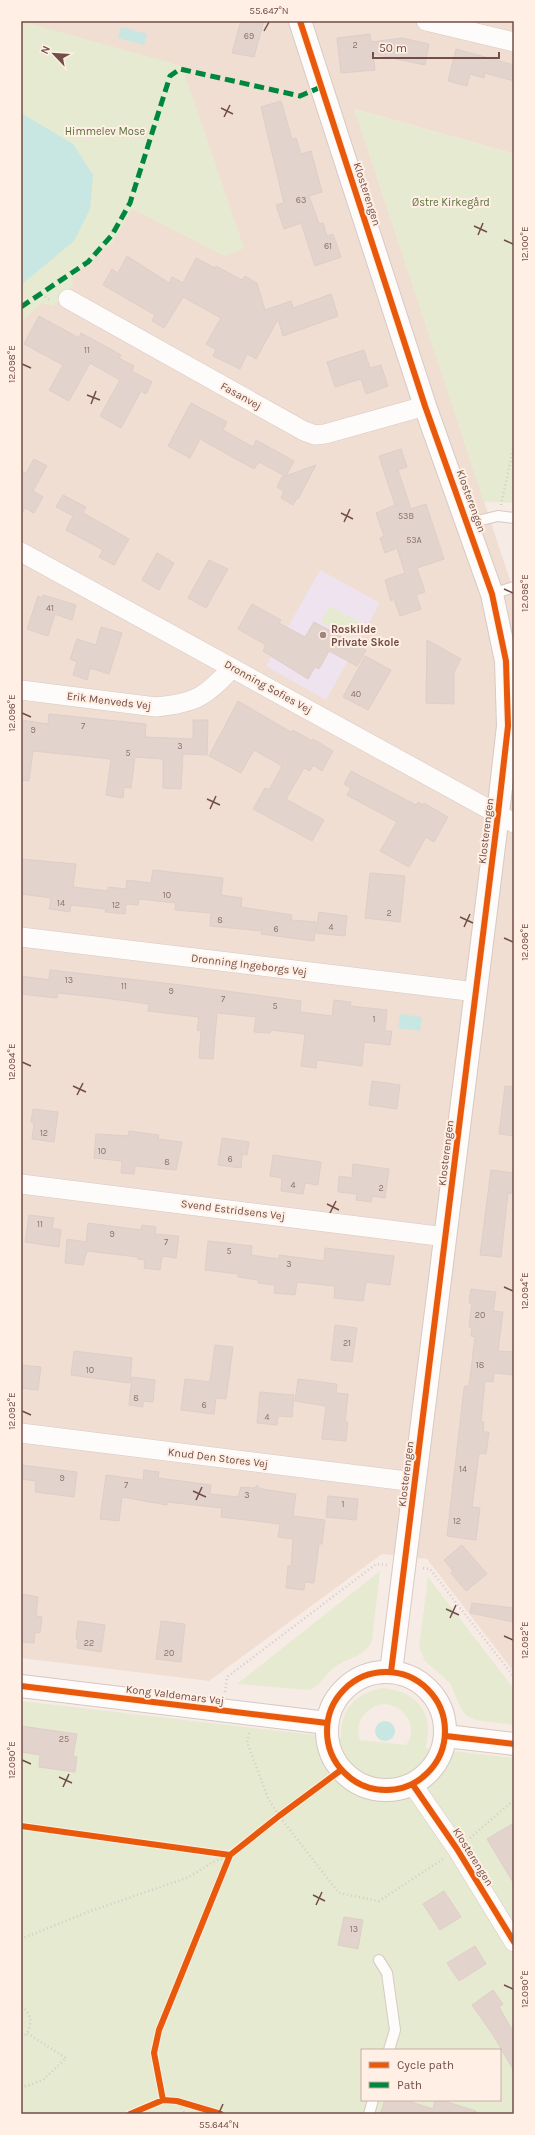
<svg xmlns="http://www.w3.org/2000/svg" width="535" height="2135" font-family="Karla,sans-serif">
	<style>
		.residential { fill: #f0ded3 }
		.education { fill: #eee3ef }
		.green { fill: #e6ead0; fill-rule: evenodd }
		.water { fill: #c8e6e2 }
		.building { fill: #e2d3cd; stroke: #decec8 }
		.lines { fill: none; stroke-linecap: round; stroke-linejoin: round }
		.service-casing { stroke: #d7c9c3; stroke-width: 12 }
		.minor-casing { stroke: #d7c9c3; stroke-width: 20 }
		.tertiary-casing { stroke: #d7c9c3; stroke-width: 24 }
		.secondary-casing { stroke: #d6c7c2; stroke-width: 24 }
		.path { stroke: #d6cbc8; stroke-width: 2.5; stroke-dasharray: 1 3; stroke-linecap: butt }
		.service { stroke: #fefcfb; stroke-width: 10 }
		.minor { stroke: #fefcfb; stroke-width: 19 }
		.tertiary { stroke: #fefcfb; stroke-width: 22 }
		.secondary { stroke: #fefcfb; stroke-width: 22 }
		.quiet { stroke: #00873e; stroke-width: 5; stroke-dasharray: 10 5; stroke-linecap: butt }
		.cycleway-casing { stroke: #ffefe4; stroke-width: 8 }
		.cycleway { stroke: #e8590c; stroke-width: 6 }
		.ticks { fill: none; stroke: #714e47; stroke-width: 1.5 }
		.poi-dot { fill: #a0857e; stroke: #ffefe4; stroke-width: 1.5 }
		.labels { text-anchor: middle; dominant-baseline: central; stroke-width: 4; stroke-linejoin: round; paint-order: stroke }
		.number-label { font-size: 9px; fill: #8f726b }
		.park-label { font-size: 11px; fill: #58713d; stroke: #ffefe4 }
		.street-label { font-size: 11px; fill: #714e47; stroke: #ffefe4 }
		.poi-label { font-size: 11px; font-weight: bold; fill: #714e47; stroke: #ffefe4; text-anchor: start }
		.neatline { fill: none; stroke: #714e47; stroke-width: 1.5 }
		.ticks-label { font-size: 10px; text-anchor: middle; fill: #714e47 }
	</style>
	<rect width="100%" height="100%" fill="#f6ece5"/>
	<path class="residential" d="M21,21H514V154L355,109L510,580L514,598V1672L427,1559L382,1554L209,1681L21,1658Z"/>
	<path class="education" d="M320,570L380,603L326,700L266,666Z"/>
	<path class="green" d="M21,21L182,66L244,248L225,256L132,209L113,242L72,278L73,286L53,306L42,303L21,322Z
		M354,109L514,154V503L484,502Z
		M330,606L361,623L352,639L321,622Z
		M380,1571L372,1641C362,1659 350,1656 335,1667C325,1674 321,1685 310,1690L237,1684Z
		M428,1577L514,1689V1725L476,1720L467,1716L461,1709L450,1683L425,1661L419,1647Z
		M380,1688C414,1689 437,1713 425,1748L514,1758V2114H21V1701L341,1738C341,1709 353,1696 380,1688ZM383,1704C403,1704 420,1727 406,1745L360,1740C354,1722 365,1708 383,1704ZM362,2050H500V2100H362Z"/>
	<path class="water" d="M121,27L147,34L144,45L118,38Z
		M21,113L73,144L93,175L90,209L74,241L21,285Z
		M400,1014L422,1017L420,1031L398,1028Z
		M375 1731a10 10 0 1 1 20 0a10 10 0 1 1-20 0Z"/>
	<path class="building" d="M241,21H264L254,57L232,53Z
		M370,34L371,42L402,38L429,44L425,65L373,54L375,70L341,73L337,38Z
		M456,49L514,65V81L485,73L484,78L470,74L467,86L448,81Z
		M281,101L292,139L296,138L301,154L311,151L322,192L309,196L319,224L323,223L327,236L333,234L341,257L315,266L301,223L284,229L276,205L284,203L261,107Z
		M127,256L169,283L172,277L183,283L196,258L215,268L216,266L242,280L245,276L257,283L265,310L291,301L293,308L331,294L338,316L283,336L278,319L256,359L247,354L240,369L213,356L216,350L206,344L221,318L183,297L164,328L152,321L155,315L103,285L112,269L118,273Z
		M39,316L79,338L81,333L121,355L119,358L134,366L132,371L152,382L146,394L141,391L121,428L100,416L120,380L90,363L69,401L49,390L63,365L24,344Z
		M364,350L370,368L381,365L388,386L366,394L361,379L335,387L327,362Z
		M191,403L227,422L223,430L253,447L256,440L294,461L286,476L316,465L298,499L297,498L293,505L281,498L284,491L277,487L282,477L285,476L259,462L254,469L200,439L190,458L168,446Z
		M401,449L407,467L398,470L411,509L426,504L444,559L417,568L425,592L416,595L421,609L400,616L394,599L391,601L385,580L405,573L397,548L385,553L380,538L384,536L376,513L395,505L379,456Z
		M34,459L47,466L33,491L43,497L34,513L25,508L21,515V471L26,473Z
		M63,495L86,507L83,513L129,539L114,565L99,557L103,550L66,530L73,516L56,507Z
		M157,553L174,563L159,590L142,580Z
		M209,560L228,569L206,608L188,598Z
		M43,595L76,605L72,620L55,614L48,636L27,629L38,596L42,598Z
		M252,604L281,620L279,623L305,637L314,622L366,650L357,666L329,651L319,669L315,667L308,679L263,651L266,645L238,629Z
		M101,627L122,633L109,674L90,668L87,680L73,675L77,662L70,659L77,639L96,645Z
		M427,640L461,659L454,672V704L426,703Z
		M365,656L391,670L368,710L343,697Z
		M238,701L291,732L293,730L312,741L313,739L333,751L322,771L313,765L310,771L304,768L286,799L324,820L312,841L253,809L265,788L269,790L282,766L254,750L241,773L209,756Z
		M49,714L146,724L145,737L193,739V720H208L207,755L183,754L181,789L163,788V759L135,757L131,788L124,787L123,798L106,795L111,759L33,751L29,781L21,780V720L48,724Z
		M351,771L416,805L418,802L423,805L424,803L448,817L434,842L426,837L409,867L380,851L397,822L347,795L351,788L344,784Z
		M21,859L76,864L73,887L108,891V887L126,889L127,880L151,883L153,870L223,878L221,895L242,898L241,907L292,915L291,920L316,922L314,941L261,934L262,931L210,926L211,913L175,910L176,903L139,899L138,905L126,904L125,914L105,912L106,909L71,905L70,912L49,909L51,898L21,894Z
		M370,873L405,876L400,922L365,918Z
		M319,912L347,916L345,936L316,933Z
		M50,970L181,985L301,1001L300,1012L332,1016L334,1000L351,1002L350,1006L387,1010L385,1031H392L390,1045L364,1042L362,1066L317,1060L316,1068L301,1066L305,1034L271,1030L270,1033L254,1032L256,1017L217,1013L213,1059L199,1058L201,1031L197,1030L199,1017L148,1011L149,1004L105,998L58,993L57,998L21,994V976L49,980Z
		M372,1081L400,1085L397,1109L369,1105Z
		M505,1086L514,1087V1136L499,1134Z
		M33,1109L58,1112L54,1142L32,1139L34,1123L31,1122Z
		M129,1131L159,1135L158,1139L182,1142L176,1170L135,1166L134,1174L121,1173L122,1161L94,1158L96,1134L128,1136Z
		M222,1138L249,1142L247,1155L242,1154L241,1168L218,1165Z
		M273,1155L321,1162L318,1185L305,1183L303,1194L281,1191L282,1178L270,1176Z
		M353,1164L389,1169L385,1198L372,1196L371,1202L356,1200L357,1194L338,1192L339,1176L352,1178Z
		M491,1170L514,1173V1194L508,1193L501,1257L480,1255Z
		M29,1215L54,1218L52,1228L61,1230L59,1247L25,1242Z
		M88,1223L141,1230L142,1225L156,1227L155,1234L179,1236L176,1258L162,1256L160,1270L144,1268L145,1260L138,1259V1257L87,1251L83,1265L65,1263L67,1239L86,1242Z
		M208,1241L252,1246L251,1255L279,1259V1255L324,1261L325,1248L394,1256L390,1285L366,1282L363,1301L334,1298L335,1286L297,1282L295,1295L274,1293L275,1285L258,1283V1280L238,1277V1274L205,1270Z
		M471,1289L496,1292L493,1311L503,1312L498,1351L514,1352V1375L494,1373L493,1382L485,1381L481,1422H484L483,1432H489L486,1454L479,1453L472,1507L480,1508L476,1540L447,1536L464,1388L465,1386H469L475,1337L471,1336L472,1327H469L472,1303H469Z
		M335,1325L357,1328L352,1362L331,1360Z
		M215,1345L233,1347L226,1399L216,1398L214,1414L181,1410L185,1379L210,1382Z
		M74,1351L132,1358L130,1383L71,1375Z
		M21,1365L41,1367L38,1390L21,1388Z
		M132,1377L155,1380L153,1402L143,1401V1407L129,1405Z
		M298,1379L337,1384L336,1393L348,1394L345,1422H348L346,1441L322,1439L326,1406L295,1401Z
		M260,1392L294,1395L292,1417L278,1416L277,1425L257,1423Z
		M21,1465L77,1472L74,1497L35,1492L36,1481L21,1479Z
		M144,1470L159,1472L158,1478L211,1485L210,1494L238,1497L241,1487L254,1488L257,1485L261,1489L296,1494L293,1516L325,1520L322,1544H319L314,1583L305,1582L304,1590L286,1588L288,1566H291L293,1539L278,1537L280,1524L221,1517L222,1508L167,1502V1505L122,1497L119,1521L100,1519L106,1475L143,1480Z
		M328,1496L358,1499L356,1520L326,1517Z
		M462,1545L487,1574L466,1591L451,1573L453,1571L444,1560Z
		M21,1594L38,1597L36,1616L42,1617L40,1633L35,1632L34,1643L21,1642Z
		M472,1603L514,1608V1622L470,1613Z
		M78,1621L105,1625L101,1652L77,1648L78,1640L76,1639Z
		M161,1621L185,1624L181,1662L156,1659Z
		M21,1726L77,1734L73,1756L77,1757L75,1772L39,1767L40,1755L21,1752Z
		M514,1823V1884L487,1839Z
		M444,1891L461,1917L440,1930L423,1904Z
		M344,1917L363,1920L358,1949L338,1945Z
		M475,1946L486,1964L459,1981L447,1963Z
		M493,1990L503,2004L499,2007L514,2033V2071L493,2035L472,2005Z
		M385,2100H405L433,2109L435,2100H441L476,2111L475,2114H380Z"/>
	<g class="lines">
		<g class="service-casing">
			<path id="service" d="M469,523L498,516L514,518
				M492,594L514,587
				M379,1960L387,1973L395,2030L389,2050
				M369,2114L373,2100"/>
		</g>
		<g class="minor-casing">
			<path id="minor" d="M426,21L514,42
				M68,299L304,431L315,435L325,434L425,406
				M21,552L514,823
				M21,690L156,707C196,703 205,697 232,668
				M21,937L476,992
				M21,1184L446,1237
				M21,1433L415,1482
				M413,1785L457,1849L514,1942"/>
		</g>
		<g class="tertiary-casing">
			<path id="tertiary" d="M300,21L425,406L492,594L506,661L508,726L498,814L391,1672"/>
		</g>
		<g class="secondary-casing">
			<path id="secondary" d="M327 1731a59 59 0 1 1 118 0a59 59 0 1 1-118 0Z
				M21,1686L327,1723
				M446,1736L514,1744"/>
		</g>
		<path class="path" d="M42,294L51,301
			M501,505L514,445
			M423,1568L430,1569L514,1677
			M225,1692L227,1677L376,1564L387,1565
			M249,1733L247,1742L268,1798L279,1816L339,1893L379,1901L443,1859
			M470,1838L514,1800
			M21,1939L88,1912L189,1877L213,1862L230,1855
			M21,2007C34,2014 33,2031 21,2038
			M21,2088L43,2080L66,2058L27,2033
			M177,2101L185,2114"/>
		<use href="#service" class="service"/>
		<use href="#minor" class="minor"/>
		<use href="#tertiary" class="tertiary"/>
		<use href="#secondary" class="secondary"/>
		<path class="quiet" d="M21,307L88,262L112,235L130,203L170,76L180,69L300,96L321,87"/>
		<g class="cycleway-casing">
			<path id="cycleway" d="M300,21L425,406L492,594L506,661L508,726L498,814L391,1672
				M327 1731a59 59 0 1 1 118 0a59 59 0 1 1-118 0Z
				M21,1686L327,1723
				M446,1736L514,1744
				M413,1785L457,1849L514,1942
				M21,1826L230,1855
				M163,2100L154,2053L159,2030L230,1855L279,1816L341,1770
				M130,2114L163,2100L177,2101L221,2114"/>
		</g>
		<use href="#cycleway" class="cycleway"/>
	</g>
	<path class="ticks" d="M264,31L269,22M221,108L233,114M224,117L230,105M474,226L487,232M478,235L483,223M504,240L513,244M22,364L31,368M87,395L100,400M91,404L96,391M341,513L353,519M344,522L350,509M504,589L513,593M22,713L31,717M207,799L220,805M210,809L216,796M460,917L473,923M464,927L470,914M504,938L513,942M22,1062L31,1066M73,1086L86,1092M77,1095L83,1083M327,1204L339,1210M330,1213L336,1201M504,1287L513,1291M22,1411L31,1415M193,1491L206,1497M196,1500L202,1487M446,1609L459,1615M450,1618L456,1605M504,1636L513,1640M22,1760L31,1764M59,1777L72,1783M63,1787L69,1774M313,1895L325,1901M316,1905L322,1892M504,1985L513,1989M219,2113L223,2104"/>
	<circle class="poi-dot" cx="323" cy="635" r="4"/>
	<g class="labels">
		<g class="number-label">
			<text x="249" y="36">69</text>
			<text x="355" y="45">2</text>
			<text x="301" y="200">63</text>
			<text x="328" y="246">61</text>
			<text x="87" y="350">11</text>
			<text x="406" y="516">53B</text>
			<text x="414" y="540">53A</text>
			<text x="50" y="608">41</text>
			<text x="356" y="694">40</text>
			<text x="83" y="726">7</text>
			<text x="33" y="730">9</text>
			<text x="180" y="746">3</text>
			<text x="128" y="753">5</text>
			<text x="167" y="895">10</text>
			<text x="61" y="903">14</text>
			<text x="116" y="905">12</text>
			<text x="389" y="913">2</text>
			<text x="220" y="920">8</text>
			<text x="331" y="927">4</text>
			<text x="276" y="929">6</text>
			<text x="69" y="980">13</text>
			<text x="124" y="986">11</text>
			<text x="171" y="991">9</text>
			<text x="223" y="999">7</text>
			<text x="275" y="1006">5</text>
			<text x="374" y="1019">1</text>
			<text x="44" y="1133">12</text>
			<text x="102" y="1151">10</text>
			<text x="230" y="1159">6</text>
			<text x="167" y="1162">8</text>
			<text x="293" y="1185">4</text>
			<text x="381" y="1188">2</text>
			<text x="40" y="1224">11</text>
			<text x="112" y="1234">9</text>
			<text x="166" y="1242">7</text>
			<text x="229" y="1251">5</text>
			<text x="289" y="1264">3</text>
			<text x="480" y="1315">20</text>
			<text x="347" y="1343">21</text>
			<text x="480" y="1365">18</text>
			<text x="90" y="1370">10</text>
			<text x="136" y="1398">8</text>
			<text x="204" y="1405">6</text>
			<text x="267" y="1417">4</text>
			<text x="463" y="1469">14</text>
			<text x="62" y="1478">9</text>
			<text x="126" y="1485">7</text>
			<text x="247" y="1495">3</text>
			<text x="343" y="1504">1</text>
			<text x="457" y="1521">12</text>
			<text x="89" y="1643">22</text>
			<text x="169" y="1653">20</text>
			<text x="64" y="1739">25</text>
			<text x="354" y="1929">13</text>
		</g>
		<g class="park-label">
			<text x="105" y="131">Himmelev Mose</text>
			<text x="451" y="202">Østre Kirkegård</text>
		</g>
		<g class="street-label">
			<text transform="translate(367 194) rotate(72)">Klosterengen</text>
			<text transform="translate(241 396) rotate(29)">Fasanvej</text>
			<text transform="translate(471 501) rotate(70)">Klosterengen</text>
			<text transform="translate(268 687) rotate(29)">Dronning Sofies Vej</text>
			<text transform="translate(109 701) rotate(7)">Erik Menveds Vej</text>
			<text transform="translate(486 831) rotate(-83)">Klosterengen</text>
			<text transform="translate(249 965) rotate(7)">Dronning Ingeborgs Vej</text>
			<text transform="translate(446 1153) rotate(-83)">Klosterengen</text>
			<text transform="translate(233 1210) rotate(7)">Svend Estridsens Vej</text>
			<text transform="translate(218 1458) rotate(7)">Knud Den Stores Vej</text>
			<text transform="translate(406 1474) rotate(-83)">Klosterengen</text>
			<text transform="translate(175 1695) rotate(7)">Kong Valdemars Vej</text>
			<text transform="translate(473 1857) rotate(58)">Klosterengen</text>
		</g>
		<g class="poi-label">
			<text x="331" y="629">Roskilde<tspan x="331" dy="13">Private Skole</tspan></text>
		</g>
	</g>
	<rect width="535" height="2135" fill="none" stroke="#ffefe4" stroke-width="44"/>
	<rect x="361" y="2049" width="140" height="52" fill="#ffefe4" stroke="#c6afa5"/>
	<rect x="369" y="2062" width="20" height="6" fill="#e8590c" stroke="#c6afa5"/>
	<text x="397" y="2069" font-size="12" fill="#714e47">Cycle path</text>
	<rect x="369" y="2082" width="20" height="6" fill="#00873e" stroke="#c6afa5"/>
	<text x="397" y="2089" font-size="12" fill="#714e47">Path</text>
	<g transform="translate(54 54) rotate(295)" stroke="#ffefe4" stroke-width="3" paint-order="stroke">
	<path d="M0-3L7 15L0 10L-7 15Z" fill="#714e47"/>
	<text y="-6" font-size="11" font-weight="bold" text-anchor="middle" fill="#714e47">N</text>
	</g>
	<path d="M373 52v6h126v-6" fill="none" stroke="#714e47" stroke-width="2"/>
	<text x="379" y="52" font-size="12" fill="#714e47" stroke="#ffefe4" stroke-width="3" paint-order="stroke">50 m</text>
	<rect x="22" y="22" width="491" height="2091" class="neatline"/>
	<g class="ticks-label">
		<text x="269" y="14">55.647°N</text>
		<text transform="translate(524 244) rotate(-90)" y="4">12.100°E</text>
		<text transform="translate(11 364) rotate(-90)" y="4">12.098°E</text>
		<text transform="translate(524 593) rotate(-90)" y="4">12.098°E</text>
		<text transform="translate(11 713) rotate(-90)" y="4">12.096°E</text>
		<text transform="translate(524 942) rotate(-90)" y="4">12.096°E</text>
		<text transform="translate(11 1062) rotate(-90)" y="4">12.094°E</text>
		<text transform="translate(524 1291) rotate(-90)" y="4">12.094°E</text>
		<text transform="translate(11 1411) rotate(-90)" y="4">12.092°E</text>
		<text transform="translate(524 1640) rotate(-90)" y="4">12.092°E</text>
		<text transform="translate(11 1760) rotate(-90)" y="4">12.090°E</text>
		<text transform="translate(524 1989) rotate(-90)" y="4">12.090°E</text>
		<text x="219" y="2128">55.644°N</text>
	</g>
</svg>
